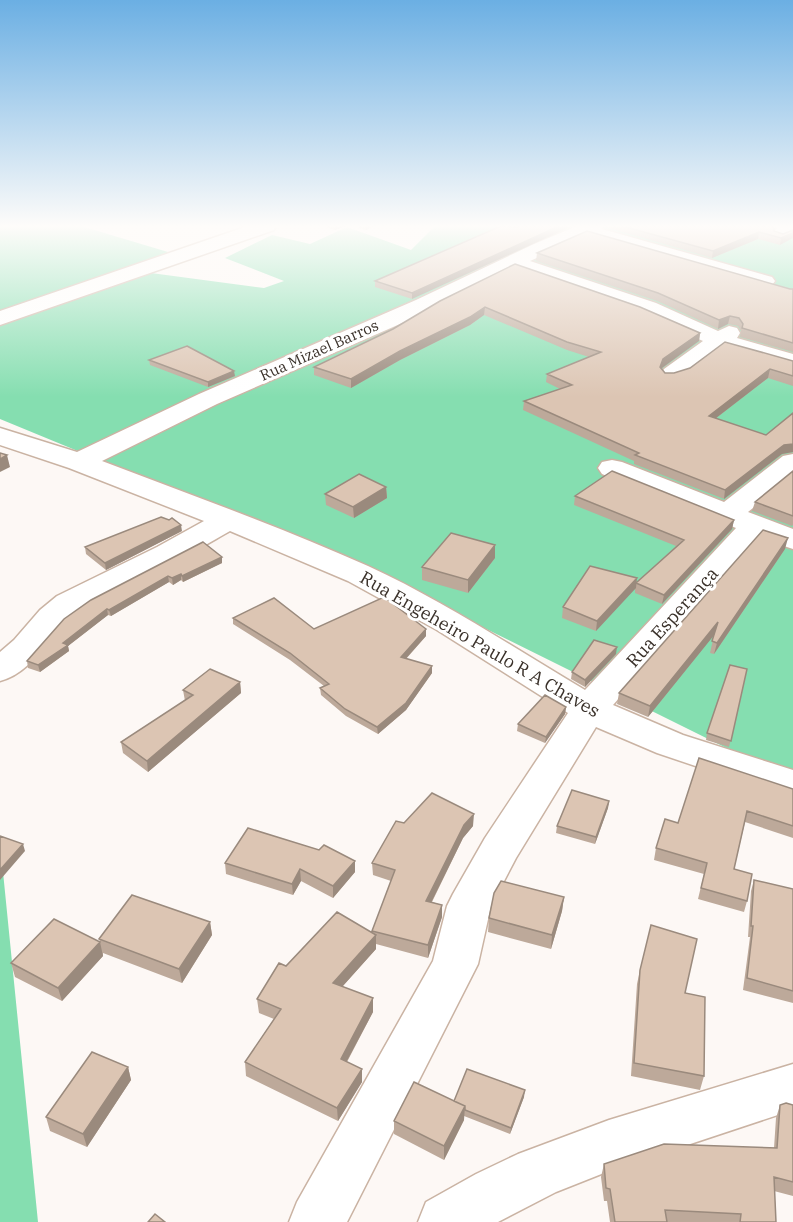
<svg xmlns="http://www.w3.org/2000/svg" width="793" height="1222" font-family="'IBM Plex Serif',serif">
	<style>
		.green { fill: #85deb0 }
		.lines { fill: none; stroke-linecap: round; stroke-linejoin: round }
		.minor-casing { stroke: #cab3a3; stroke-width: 3 }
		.minor { fill: #fff; fill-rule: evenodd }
		.wall { fill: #bda99a }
		.shaded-wall { fill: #9a8a7d }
		.building { fill: #dcc5b3; stroke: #9a8a7d; stroke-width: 1.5 }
		.labels { text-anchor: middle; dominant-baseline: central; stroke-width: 6; stroke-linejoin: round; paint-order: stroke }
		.far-street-label { font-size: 15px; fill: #3a312a; stroke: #fff }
		.street-label { font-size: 18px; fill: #3a312a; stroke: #fff }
	</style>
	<rect width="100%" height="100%" fill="#fdf8f5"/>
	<path class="green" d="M0,226H81L178,255L136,271L264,288L284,281L225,258L272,235L310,244L347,227L411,250L435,226H793V781L369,571L0,419Z
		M0,842L38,1222H0Z"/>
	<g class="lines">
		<g class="minor-casing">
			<path id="minor" d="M248,226H276L274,230L0,325V311Z
				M577,226H603L602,229L772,277L775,281L772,285L765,287L586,236L530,261L656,303L718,331L729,326L737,328L740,333L737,338L793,354V369L723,348C707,360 686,384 664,379L661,374L664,369L703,341L640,313L514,269L432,310L217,404L102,461C191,495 281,527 368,566C444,601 514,648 585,690L736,528L602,474L598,468L602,462L612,460L622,462L724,502L783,456L793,454V476L748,512L793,529V549L760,538L613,705L683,735L793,770V799L657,753L596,727L516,858L491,906L478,964L347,1222H289L297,1202L433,961L447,906L453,894L485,838L568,713L437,630L348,581L230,531C200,548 171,565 140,580C115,593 85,603 64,624C44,644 30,673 0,681V652L14,640L40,610L57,596L157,547L204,521L69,468L0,445V428L77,452L199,394L416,300L534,244Z
				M779,226H793V233L782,238L775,236L773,232Z
				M793,1064V1110L609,1171L556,1192L498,1222H418L426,1202L476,1174L518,1154L609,1120Z"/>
		</g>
		<use href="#minor" class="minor"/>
	</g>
	<path class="wall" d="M322,226H346L335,230Z
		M353,226H374L366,230Z
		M501,226L412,299L375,287V281Z
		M604,226H776L774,228V231L783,234L780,245L758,239L712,258L605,227Z
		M537,253L790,289H793V352L740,337L741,331L738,326L728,324L718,329L657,301L536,261Z
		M440,301L700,333L699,341L662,368L665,373H674L793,361V386L768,378L715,419L766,435L793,413V452L782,454L724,499L634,464V461L523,410L524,401L560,389L546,382L547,374L589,357L567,350L484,315L470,325L400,360L351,388L314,375V367L393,329Z
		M149,360L235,376L208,387L150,365Z
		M793,471V525L792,526L752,511L755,502Z
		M386,487L387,498L354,518L326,505L325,494Z
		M575,496L734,520L732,529L662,604L635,593V588L596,631L562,618L563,607L637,578L636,583L676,546L574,505Z
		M182,531L106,570L86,554L85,547Z
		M203,542L222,563L183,582L181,580L173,585L169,582L111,616L108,615L68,646L69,651L40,672L28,668L27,661Z
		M495,545V558L468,593L422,580V567Z
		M785,549L714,654L710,653L714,635L648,717L617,704L619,693Z
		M233,618L314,629H426V636L406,659L432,673L406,710L378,734L346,716L321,695L320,688L324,686L290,660L233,624Z
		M616,654L585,687L571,679L572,672Z
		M747,669L729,747L706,740L707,733Z
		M240,682L241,693L148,772L123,753L121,742L185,701L183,690Z
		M566,707L565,714L545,743L517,731L518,724Z
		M793,789V838L745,822L734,869L747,901L744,912L698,899L704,874L654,860L656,848L678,823Z
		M609,801L608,808L595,844L556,833L557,826Z
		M404,823L473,826L463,838L432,902L442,905V917L428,958L376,944V949L342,987L373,1012L347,1062L362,1082L338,1121L246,1076L245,1062L274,1019L259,1013L257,999L286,966L372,933V931L391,881L373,875L372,863Z
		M355,861V872L333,898L301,881L293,895L226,874L225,863Z
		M754,880L793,889V1003L743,990L750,937H748L751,891Z
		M564,897L562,911L551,949L488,932L489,918Z
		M210,922L212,935L182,983L103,953V956L62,1001L15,977L11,963L100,942L99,939Z
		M640,970L704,1076L700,1090L631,1076L637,984Z
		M128,1067L131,1080L87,1147L50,1131L46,1117Z
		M524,1097L510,1134L464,1116V1120L444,1160L394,1134V1121L454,1101Z
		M780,1105H793V1196L774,1191L776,1222H610L607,1201H604L601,1177L604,1164L774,1148L776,1118Z"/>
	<path class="shaded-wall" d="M335,226H346L335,230Z
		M366,226H374L366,230Z
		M559,226H572L412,299V293Z
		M759,232L758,239L712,258L713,251Z
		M793,233V238L780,245L781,238Z
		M485,307L484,315L470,325L400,360L351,388V379L400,351Z
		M730,316L728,324L718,329L719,320Z
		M700,333L699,341L662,368L659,375L660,367L663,359Z
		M770,369L768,378L707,425L709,416Z
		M234,371L235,376L208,387V382Z
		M793,444V452L782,454L724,499L725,490L784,445Z
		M7,455L10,467L0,472V459Z
		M386,487L387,498L354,518L353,507Z
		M734,520L732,529L662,604L664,595Z
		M181,525L182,531L106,570L105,563Z
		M788,538L785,549L714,654L717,643Z
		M495,545V558L468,593V580Z
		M222,557V563L183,582L182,576Z
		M181,574V580L173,585L172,578Z
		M168,576L169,582L111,616L109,610Z
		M637,578L636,588L596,631L597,621Z
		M107,609L108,615L68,646L69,651L40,672L38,665L63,643Z
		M718,622L715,634L648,717L650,706Z
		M426,629V636L401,664V657Z
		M617,647L616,654L585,687V680Z
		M432,666V673L406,710L378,734L377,727Z
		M240,682L241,693L148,772L147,761Z
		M566,707L565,714L545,743L546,737Z
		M609,801L608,808L595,844L596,837Z
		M474,814L473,826L463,838L426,913V901L464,825Z
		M23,844L25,851L0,880V870Z
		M355,861V872L333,898V886Z
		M300,869L301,881L293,895L292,884Z
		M564,897L562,911L551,949L552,935Z
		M442,905V917L428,958V945Z
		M210,922L212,935L182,983L179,969Z
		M376,935V949L333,997V983Z
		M100,942L103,956L62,1001L58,988Z
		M373,998V1012L341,1072V1059Z
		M128,1067L131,1080L87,1147L83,1134Z
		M362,1069V1082L338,1121L337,1108Z
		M525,1090L524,1097L510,1134L511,1128Z
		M465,1106L464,1120L444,1160V1146Z"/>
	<path class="building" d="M501,226L517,227L520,226H559L412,293L375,281Z
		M622,226H773L774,231L783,234L793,230V233L781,238L759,232L713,251Z
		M587,231L790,289H793V343L742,328L743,324L739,318L730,316L719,320L658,293L537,253Z
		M515,264L640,307L700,333L663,359L660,367L665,373H674L690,368L725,342L793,361V376L770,369L709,416L766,435L793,413V444L784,445L725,490L635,455L639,453L524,401L572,385L547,374L601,352L567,342L485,307L470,317L400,351L351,379L314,367L393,329L440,301Z
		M187,346L234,371L208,382L149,360Z
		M0,453L7,455L0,459Z
		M612,471L734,520L664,595L636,583L684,540L575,496Z
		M793,471V516L755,502Z
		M359,474L386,487L353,507L325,494Z
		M161,517L169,520L172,518L181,525L105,563L85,547Z
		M763,530L788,538L717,643L712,641L718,622L650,706L619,693Z
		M451,533L495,545L468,580L422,567Z
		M203,542L222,557L182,576L181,574L172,578L168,576L109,610L107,609L63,643L68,645L38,665L27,661L64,619L91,600Z
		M590,566L637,578L597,621L563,607Z
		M384,597L426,629L401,657L432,666L406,703L377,727L345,709L320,688L329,684L290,653L233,618L274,598L314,629Z
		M594,640L617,647L585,680L572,672Z
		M730,665L747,669L731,741L707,733Z
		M210,669L240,682L147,761L121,742L193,695L183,690Z
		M545,695L566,707L546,737L518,724Z
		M699,758L793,789V826L747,811L734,869L752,874L747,901L701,888L707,863L656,848L665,819L678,823Z
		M572,790L609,801L596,837L557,826Z
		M432,793L474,814L464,825L426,901L442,905L428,945L372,931L395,870L372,863L396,821L404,823Z
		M248,828L319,850L324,845L355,861L333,886L300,869L292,884L225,863Z
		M0,836L23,844L0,870Z
		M754,880L793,889V991L747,978L753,926H751Z
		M501,881L564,897L552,935L489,918L494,893Z
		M132,895L210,922L179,969L99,939Z
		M337,912L376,935L333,983L373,998L341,1059L362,1069L337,1108L245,1062L281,1009L257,999L279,963L286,966Z
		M54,919L100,942L58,988L11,963Z
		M651,925L697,939L685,993L705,997L704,1076L634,1063L640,970Z
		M92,1052L128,1067L83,1134L46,1117Z
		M467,1069L525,1090L511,1128L465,1110V1106L454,1101Z
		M414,1082L465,1106L444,1146L394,1121Z
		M786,1103L793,1105V1182L774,1177L776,1222H740L741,1214L665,1210L667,1222H615L610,1189L606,1188L604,1164L664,1144L777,1148L780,1105Z
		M155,1214L165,1222H148Z"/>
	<linearGradient id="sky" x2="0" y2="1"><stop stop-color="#6bafe3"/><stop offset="0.57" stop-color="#fefcfa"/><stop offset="1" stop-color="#fefcfa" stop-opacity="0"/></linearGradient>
	<rect width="793" height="397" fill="url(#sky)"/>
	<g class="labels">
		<g class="far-street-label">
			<text transform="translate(319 350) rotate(-24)">Rua Mizael Barros</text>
		</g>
		<g class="street-label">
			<text transform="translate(672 617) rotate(-48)">Rua Esperança</text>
			<text transform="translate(480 644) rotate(30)">Rua Engeheiro Paulo R A Chaves</text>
		</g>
	</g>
</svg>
